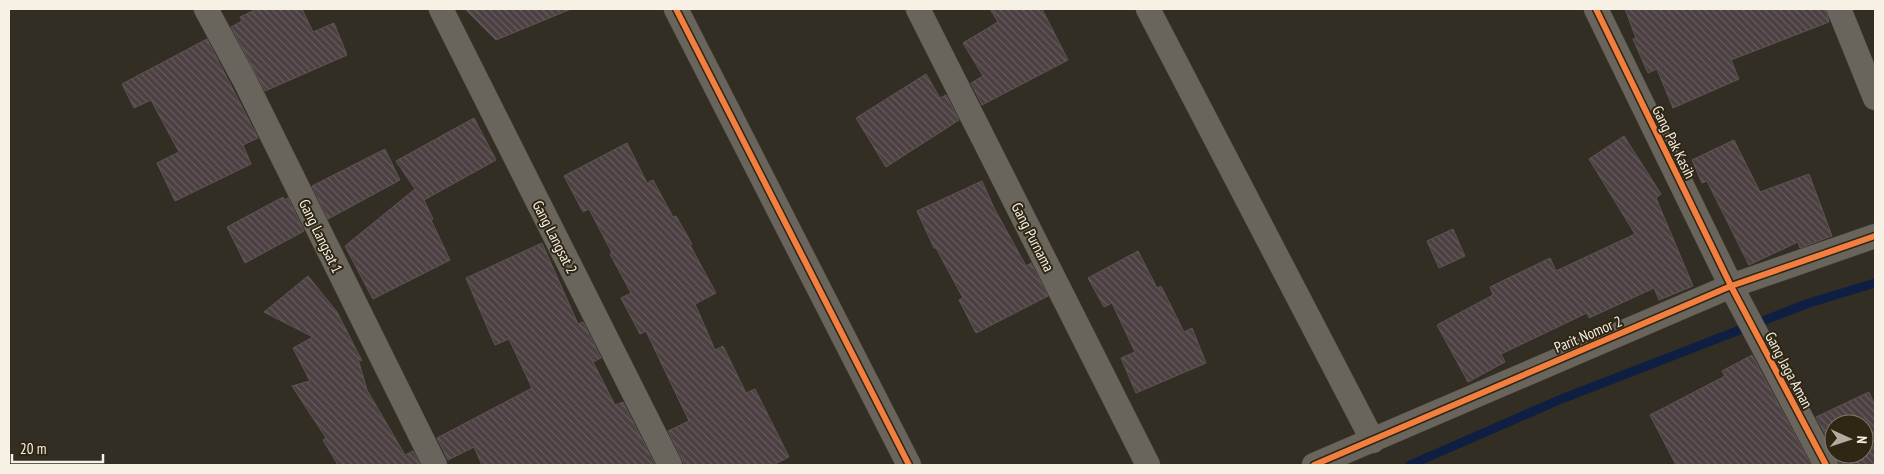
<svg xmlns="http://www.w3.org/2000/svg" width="1884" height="474" font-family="'PT Sans Narrow',sans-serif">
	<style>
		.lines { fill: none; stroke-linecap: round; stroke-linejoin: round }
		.stream { stroke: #0e1f43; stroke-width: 9 }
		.building { fill: url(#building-back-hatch); stroke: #5b5554 }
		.minor-casing { stroke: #4e4a41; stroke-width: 25 }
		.minor { stroke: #69655d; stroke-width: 24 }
		.cycleway-casing { stroke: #2f2614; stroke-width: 9 }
		.cycleway { stroke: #f27e40; stroke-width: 6 }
		.labels { text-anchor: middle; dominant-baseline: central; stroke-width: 4; stroke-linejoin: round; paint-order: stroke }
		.street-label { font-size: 15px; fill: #f6f0e5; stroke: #2f2614 }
	</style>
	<defs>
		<pattern id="building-back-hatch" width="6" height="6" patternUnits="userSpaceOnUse" patternTransform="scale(1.25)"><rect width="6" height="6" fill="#4c4042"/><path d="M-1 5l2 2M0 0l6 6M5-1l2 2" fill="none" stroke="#665c5d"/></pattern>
	</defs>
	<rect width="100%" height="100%" fill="#332e24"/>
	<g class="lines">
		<path class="stream" d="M1410,465L1559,400L1809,303L1875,283"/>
	</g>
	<path class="building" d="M257,9H302L313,32L334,23L347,55L265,91L231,27L242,21L240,17Z
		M465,9H571L496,40Z
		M990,9H1042L1068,60L982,105L971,83L983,76L963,43L998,22Z
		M1625,9H1826L1829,22L1731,60L1739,79L1673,108L1657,69L1648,73L1633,39L1636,38Z
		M207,39L258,138L243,145L251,164L175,201L157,163L179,152L151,100L134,108L122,84Z
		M926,74L940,98L946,95L959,120L886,167L856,118Z
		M474,118L496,160L424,200L433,219L431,220L450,260L373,299L345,246L415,189L396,161Z
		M1624,136L1661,194L1656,198L1693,286L1659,300L1654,288L1589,318L1587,313L1501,354L1505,362L1468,382L1437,325L1493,295L1490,287L1550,258L1556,271L1635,234L1589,159Z
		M1734,140L1760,192L1809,174L1832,236L1800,248L1798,242L1749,265L1707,181L1702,183L1692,160Z
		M627,143L647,183L653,180L673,217L676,216L692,244L690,245L716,293L695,304L715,350L723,346L746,393L755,389L789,457L773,465H684L682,459L668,431L689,421L646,331L640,334L621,298L631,293L610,254L612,253L589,209L583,212L564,176Z
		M385,149L400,180L328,219L312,186Z
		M982,181L994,208L1026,266L1031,263L1048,296L976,333L959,300L963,298L936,248H934L917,211Z
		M283,197L284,200L288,198L304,231L245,263L227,227Z
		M1453,229L1465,256L1439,268L1427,241Z
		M542,243L578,324L583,322L601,358L593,362L615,405L623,402L655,465H482L474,447L448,460L437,438L532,388L509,339L495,345L466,278Z
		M1138,251L1157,288L1161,286L1184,332L1192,328L1206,363L1136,393L1121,358L1135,352L1112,303L1104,307L1088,278Z
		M308,276L337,312L362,361L358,359L367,390L405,455L413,451L420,465H338L323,440L326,438L292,386L310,381L293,348L313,337L264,312Z
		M1752,355L1811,465H1676L1650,415L1725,376L1722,371Z
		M1869,392L1875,406V465H1840L1836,454H1864V424H1834V451L1816,417Z"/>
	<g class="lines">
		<g class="minor-casing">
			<path id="minor" d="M206,9L245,81L435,465
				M441,9L670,465
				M676,9L909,465
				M918,9L1148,465
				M1148,9L1373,441
				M1596,9L1732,288L1826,465
				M1839,9L1875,98
				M1314,465L1731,286L1875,236"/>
		</g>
		<use href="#minor" class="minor"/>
		<g class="cycleway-casing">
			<path id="cycleway" d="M676,9L909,465
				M1596,9L1732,288L1826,465
				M1314,465L1731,286L1875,236"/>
		</g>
		<use href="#cycleway" class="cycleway"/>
	</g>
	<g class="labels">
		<g class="street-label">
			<text transform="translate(1674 142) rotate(64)">Gang Pak Kasih</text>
			<text transform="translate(321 236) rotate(64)">Gang Langsat 1</text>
			<text transform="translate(555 237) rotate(63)">Gang Langsat 2</text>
			<text transform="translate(1033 237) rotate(63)">Gang Purnama</text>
			<text transform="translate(1588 334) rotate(-23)">Parit Nomor 2</text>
			<text transform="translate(1789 370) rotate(62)">Gang Jaga Aman</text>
		</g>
	</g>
	<rect width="1884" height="474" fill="none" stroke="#f6f0e5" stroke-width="20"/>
	<g transform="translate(1849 439) rotate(93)"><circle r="24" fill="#2f2614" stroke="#7f7768"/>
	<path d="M0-4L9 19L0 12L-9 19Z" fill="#b2aca1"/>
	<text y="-8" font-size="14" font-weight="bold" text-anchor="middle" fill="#f6f0e5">N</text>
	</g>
	<path d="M12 454v8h91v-8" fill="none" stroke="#f6f0e5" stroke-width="2.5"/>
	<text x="20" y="454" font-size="15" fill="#f6f0e5" stroke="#2f2614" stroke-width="4" paint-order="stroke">20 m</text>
</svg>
